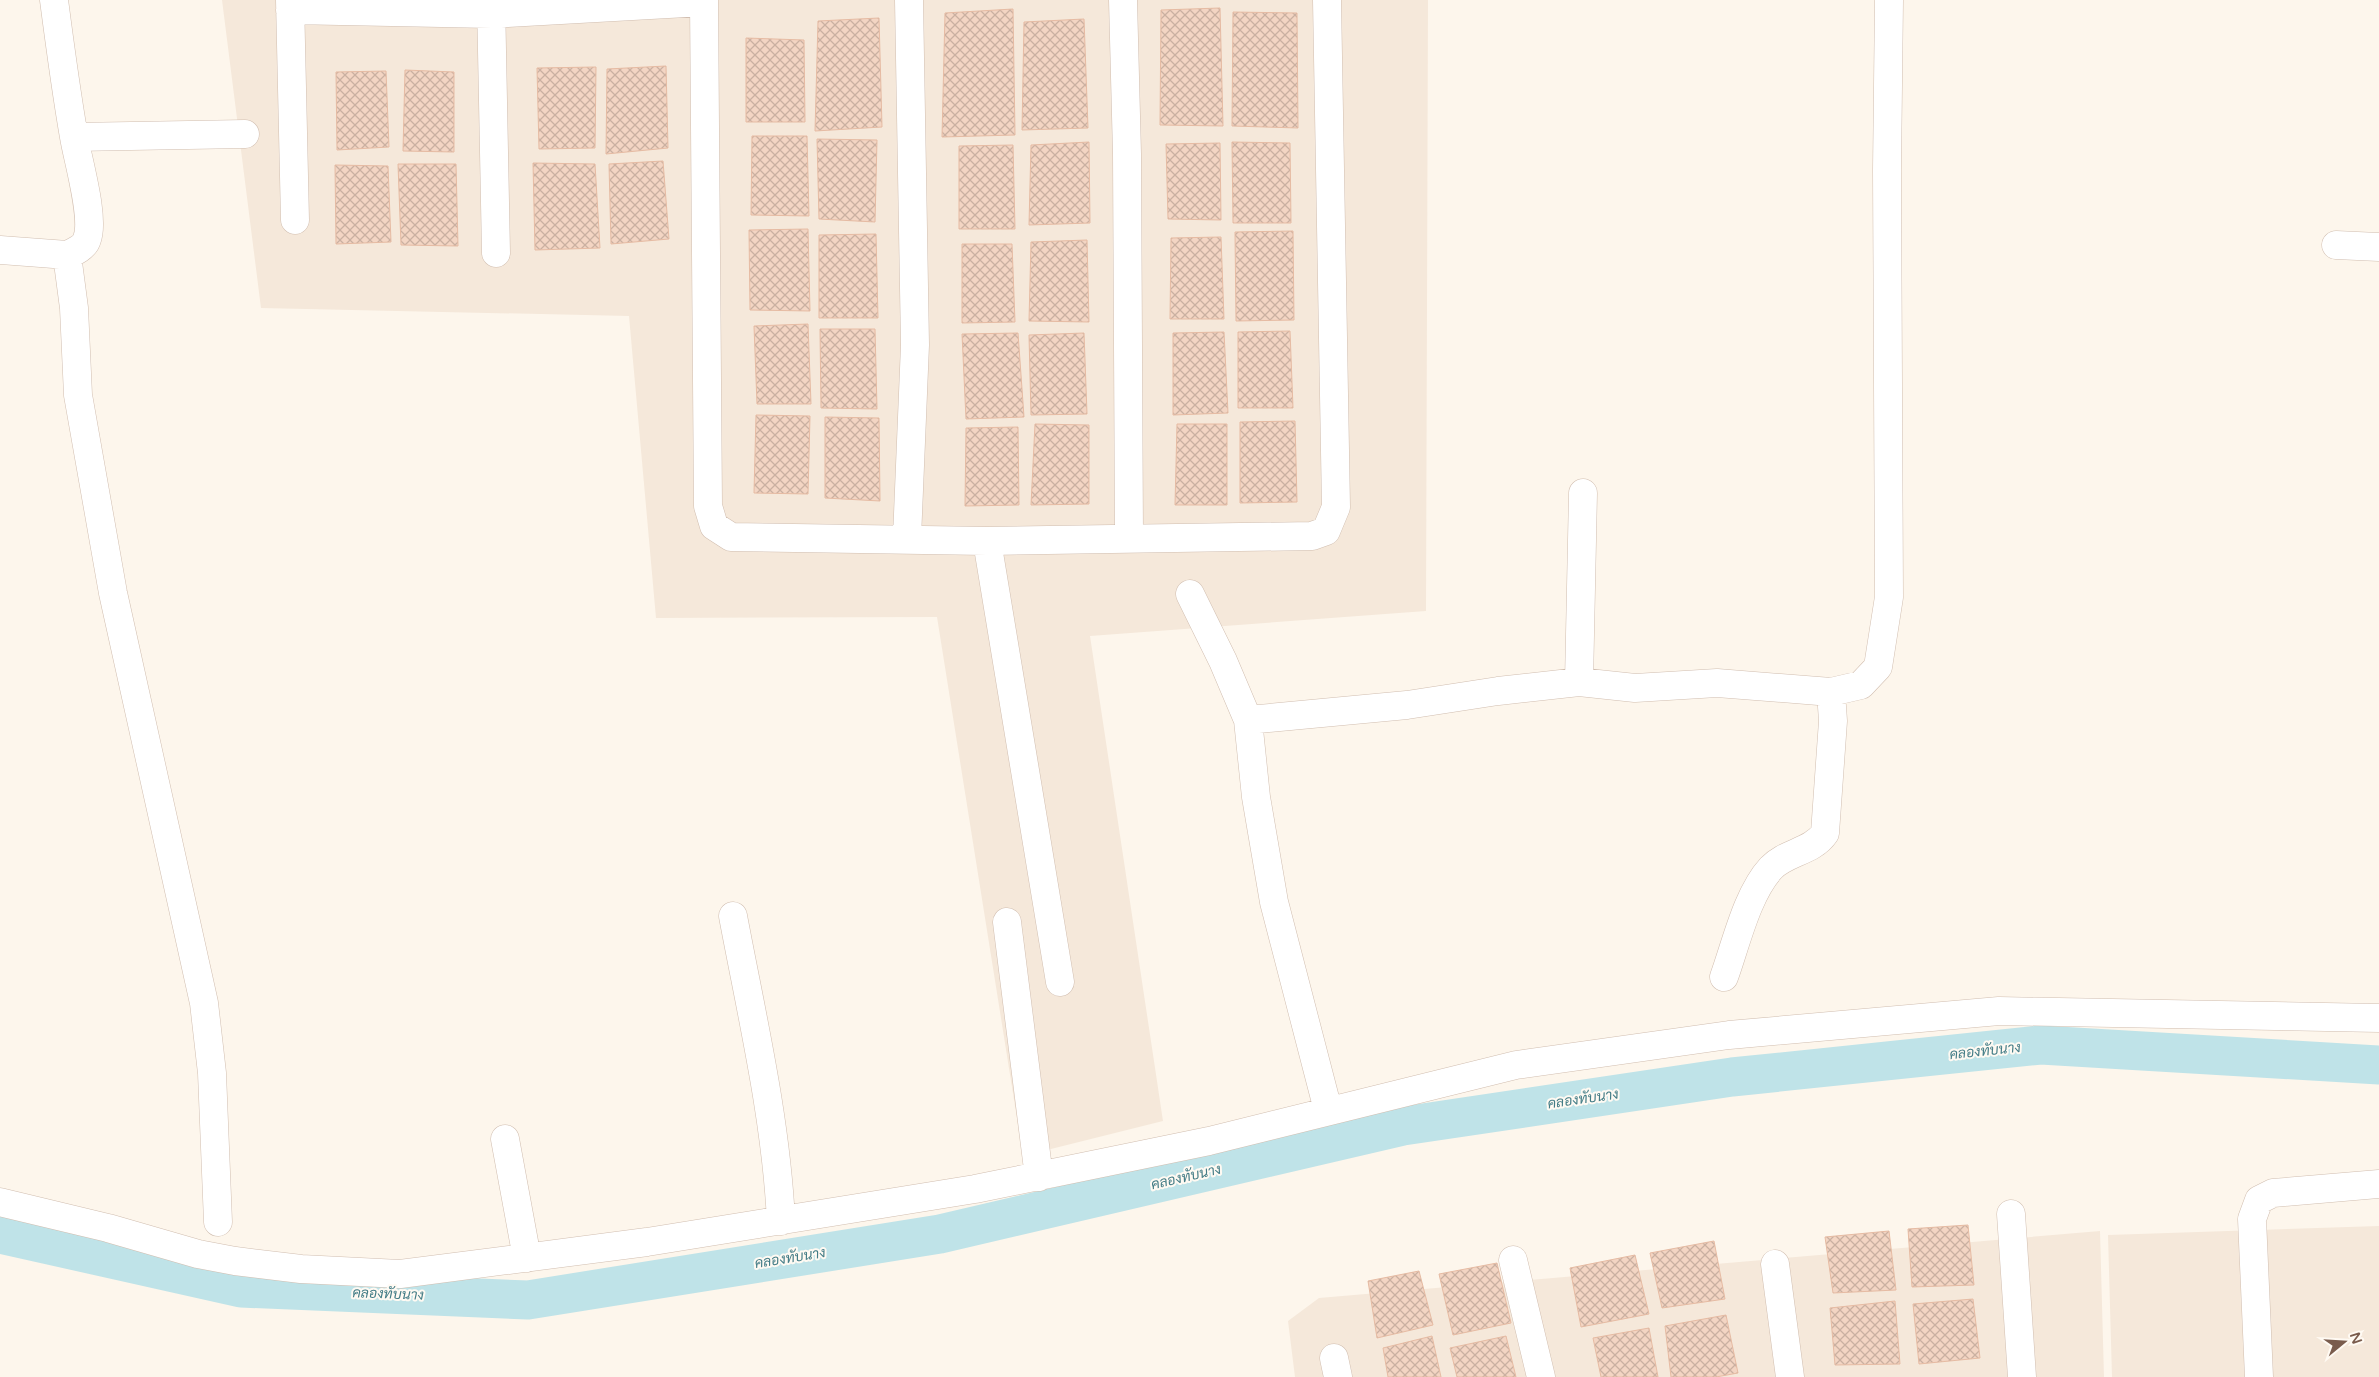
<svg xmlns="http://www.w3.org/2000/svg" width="2379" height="1377" font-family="'Varela Round',Sarabun,sans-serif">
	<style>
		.residential { fill: #f5e8da }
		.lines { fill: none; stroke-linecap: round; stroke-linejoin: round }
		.canal { stroke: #bfe3e8; stroke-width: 39 }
		.building { fill: url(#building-cross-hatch); stroke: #e6bba3 }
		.street-casing { stroke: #d1beb0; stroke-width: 29 }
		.street { stroke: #fff; stroke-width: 28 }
		.labels { text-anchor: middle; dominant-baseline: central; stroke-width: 4; stroke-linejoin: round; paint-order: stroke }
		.water-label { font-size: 14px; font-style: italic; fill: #437c86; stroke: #fffaf3 }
	</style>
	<defs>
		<pattern id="building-cross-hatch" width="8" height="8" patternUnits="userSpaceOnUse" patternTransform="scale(1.25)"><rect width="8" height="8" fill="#f3d5c3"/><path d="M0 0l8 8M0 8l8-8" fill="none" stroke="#cab0a1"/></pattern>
	</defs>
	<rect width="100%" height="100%" fill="#fdf6ec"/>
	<path class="residential" d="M222,0H1428L1426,611L1090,636L1163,1121L1023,1156L937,617L656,618L629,316L261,308Z
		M2379,1226V1377H2112L2108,1235Z
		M2100,1231L2104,1377H1295L1288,1321L1319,1298Z"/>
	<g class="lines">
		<path class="canal" d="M0,1234L241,1288L528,1300L940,1234L1403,1126L1732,1077L2041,1045L2379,1065"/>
	</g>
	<path class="building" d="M1220,8L1223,126L1160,125L1161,10Z
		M1013,9L1015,135L942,137L945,13Z
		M1233,12L1297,13L1298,128L1232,126Z
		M879,18L882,127L815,131L818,21Z
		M1084,19L1088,128L1022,130L1024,22Z
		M746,38L804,40L805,122H746Z
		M666,66L668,148L606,154L607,69Z
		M596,67L595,148L539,149L537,68Z
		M405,70L454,72V152L403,151Z
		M386,71L389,147L337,150L336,72Z
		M752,136H807L809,216L751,215Z
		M817,139L877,140L875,222L819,219Z
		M1089,142L1090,223L1029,225L1031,145Z
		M1232,142L1290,143L1291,223H1233Z
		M1220,143L1221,220L1168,219L1166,144Z
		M1013,145L1015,229H959V146Z
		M663,161L669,239L611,244L609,164Z
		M533,163L595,164L600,248L535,250Z
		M398,164H456L458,246L401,245Z
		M335,165L388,166L391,242L336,244Z
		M808,229L810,311L750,310L749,230Z
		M1293,231L1294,320L1236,321L1235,232Z
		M876,234L878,318H819V235Z
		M1221,237L1224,319H1170L1171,238Z
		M1087,240L1089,322L1029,321L1031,242Z
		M962,244H1012L1015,322L962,323Z
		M808,324L811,404H757L754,326Z
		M820,329H875L877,409L821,408Z
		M1290,331L1293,408H1238V332Z
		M1224,332L1228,413L1173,415V333Z
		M1018,333L1024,417L966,419L962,334Z
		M1084,333L1087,414L1031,415L1029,335Z
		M756,415L810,416L808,494L754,493Z
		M825,417L879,418L880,501L825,498Z
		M1295,421L1297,502L1240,503V422Z
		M1035,424L1089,425V504L1031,505Z
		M1177,424H1227V505H1175Z
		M1018,427L1019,505L965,506L966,428Z
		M1968,1225L1974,1285L1912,1287L1908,1229Z
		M1889,1231L1896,1290L1833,1293L1825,1237Z
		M1714,1241L1725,1299L1662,1308L1650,1253Z
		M1635,1255L1649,1314L1581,1327L1570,1268Z
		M1497,1263L1511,1323L1453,1335L1439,1274Z
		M1419,1271L1433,1325L1377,1338L1368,1281Z
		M1973,1299L1980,1358L1919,1364L1913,1304Z
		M1895,1301L1900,1364L1835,1365L1830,1308Z
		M1726,1315L1738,1373L1716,1377H1671L1665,1326Z
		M1649,1328L1658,1377H1601L1593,1338Z
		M1432,1336L1441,1377H1388L1383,1348Z
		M1506,1336L1516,1377H1457L1450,1348Z"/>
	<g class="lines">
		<g class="street-casing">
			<path id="street" d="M290,0L295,220
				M491,0L496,253
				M704,0L708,506L714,526L731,537L987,541L1312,536L1326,531L1336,507L1327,0
				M1123,0L1127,154L1129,538
				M290,10L492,14L704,2
				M74,137L245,134
				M2336,245L2379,247
				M0,250L67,255C74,252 85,247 87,239C95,218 78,161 74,137C66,91 60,46 54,0
				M67,255L74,308L78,395L113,593L204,1003L212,1073L218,1222
				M907,538L915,345L909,0
				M987,541L1060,982
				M1190,594L1223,661L1248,720L1256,797L1274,902L1328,1110
				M1579,682L1583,493
				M1248,720L1407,705L1498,691L1579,682L1635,688L1717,683L1831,692L1861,685L1878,667L1889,597L1887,170L1889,0
				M733,916C752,1017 776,1118 781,1221
				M1007,922L1039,1177
				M1724,977C1736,944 1747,894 1771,868C1786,852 1812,852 1825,833L1833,721L1831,692
				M505,1139L527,1258
				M0,1202L108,1228L198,1254L235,1261L301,1269L400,1274L647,1242L975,1189L1209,1141L1516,1065L1729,1035L1999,1011L2379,1018
				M2011,1214L2022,1377
				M1513,1260L1541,1377
				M1775,1264L1790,1377
				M1334,1358L1338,1377
				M2259,1377L2252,1219L2259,1200L2273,1193L2379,1184"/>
		</g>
		<use href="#street" class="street"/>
	</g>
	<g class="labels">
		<g class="water-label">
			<text transform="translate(1985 1051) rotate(-6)">คลองทับนาง</text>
			<text transform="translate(1583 1099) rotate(-8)">คลองทับนาง</text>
			<text transform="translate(1186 1177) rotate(-13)">คลองทับนาง</text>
			<text transform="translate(790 1258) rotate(-9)">คลองทับนาง</text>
			<text transform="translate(388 1294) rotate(2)">คลองทับนาง</text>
		</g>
	</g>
	<g transform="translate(2344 1342) rotate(72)" stroke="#fffaf3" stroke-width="4" paint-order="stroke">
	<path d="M0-4L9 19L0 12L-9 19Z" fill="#7a5c4d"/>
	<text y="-8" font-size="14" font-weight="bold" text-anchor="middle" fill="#7a5c4d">N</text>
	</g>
</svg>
